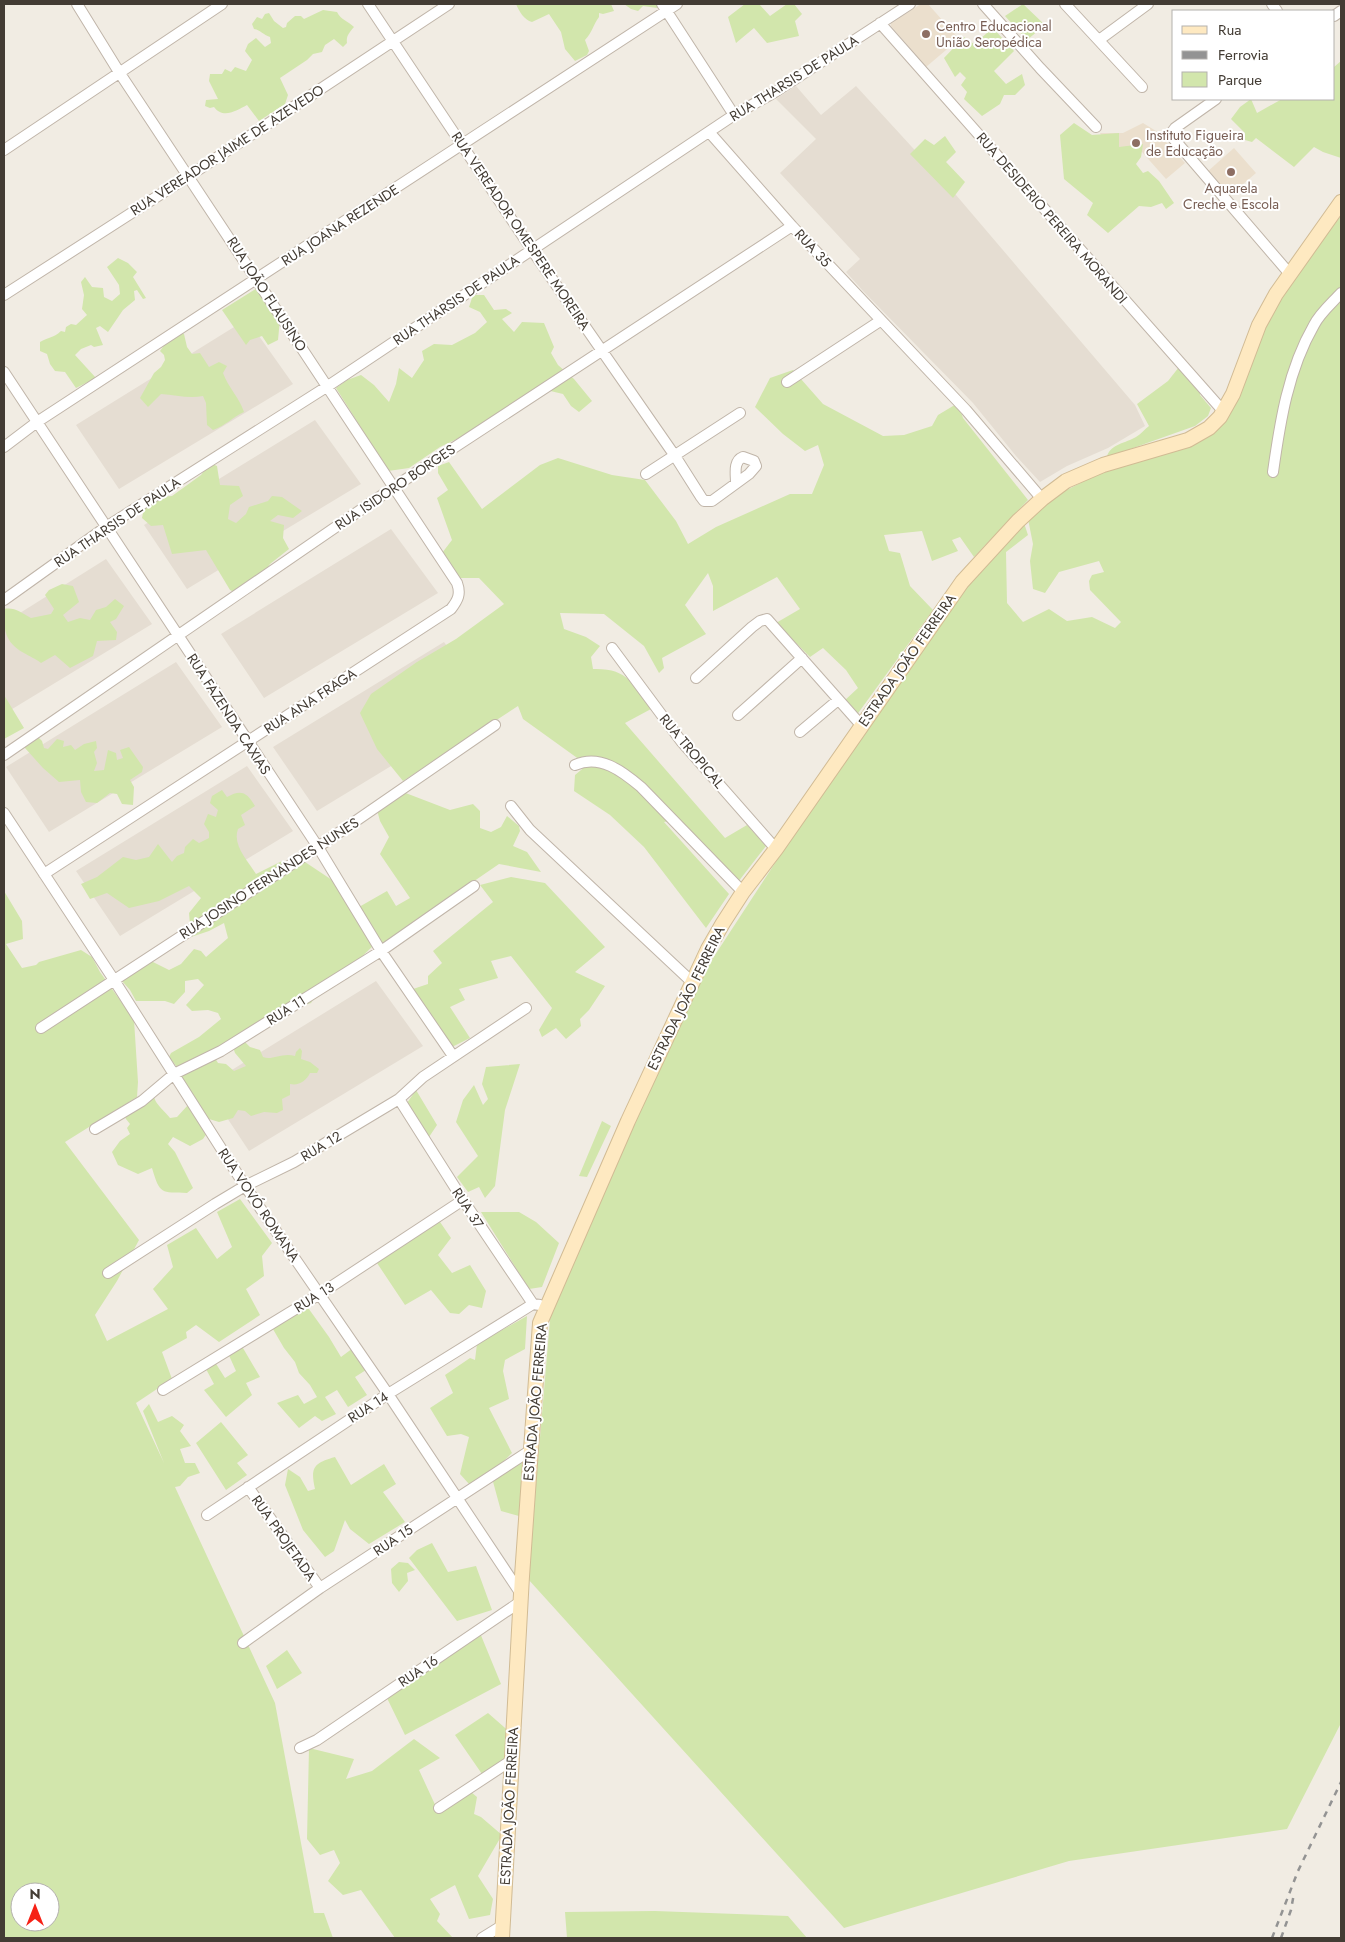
<svg xmlns="http://www.w3.org/2000/svg" width="1345" height="1942" font-family="Jost,sans-serif">
	<style>
		.residential { fill: #e5ddd2 }
		.education { fill: #ebdfcd }
		.green { fill: #d2e6ac; fill-rule: evenodd }
		.lines { fill: none; stroke-linecap: round; stroke-linejoin: round }
		.street-casing { stroke: #c0b5a9; stroke-width: 12 }
		.secondary-casing { stroke: #d1bb94; stroke-width: 16 }
		.street { stroke: #fff; stroke-width: 10 }
		.secondary { stroke: #fee9c1; stroke-width: 14 }
		.rail { stroke: #939393; stroke-width: 2.5; stroke-dasharray: 6 6; stroke-linecap: butt }
		.education-dot { fill: #8d6e63; stroke: #fff; stroke-width: 2 }
		.labels { text-anchor: middle; dominant-baseline: central; stroke-width: 4; stroke-linejoin: round; paint-order: stroke }
		.education-label { font-size: 14px; fill: #785e54; stroke: #fff; text-anchor: start }
		.street-label { font-size: 14px; fill: #433c34; stroke: #fff }
	</style>
	<rect width="100%" height="100%" fill="#f1ece3"/>
	<path class="residential" d="M796,86L821,115L856,86L956,195L1135,405L1145,426L1108,448L1067,466L1040,482L1016,456L973,403L864,292L846,272L860,259L780,173L816,139L776,99Z
		M247,319L293,384L119,489L76,425Z
		M315,420L361,484L187,589L144,525Z
		M391,529L438,593L264,698L221,634Z
		M106,559L152,624L4,714V623Z
		M444,642L490,706L317,811L273,747Z
		M176,662L222,727L49,832L6,767Z
		M247,766L293,831L120,936L76,871Z
		M376,981L423,1046L249,1151L206,1086Z"/>
	<path class="education" d="M921,4H928L959,39L926,67L891,26V23Z
		M1143,123L1156,131L1185,163L1166,179L1142,152L1114,159L1100,133H1123Z
		M1234,148L1256,173L1228,197L1207,172Z"/>
	<path class="green" d="M516,4H611L614,11L603,14L599,13V17C593,25 592,33 585,40L589,51L587,55L575,61L565,49L561,32L549,14L532,22C524,20 519,11 516,4Z
		M624,4H657V8L643,6L638,11L631,9Z
		M745,4H759L770,16L787,4H794L802,14L795,21L799,36L767,43L754,28L736,43L728,17Z
		M1023,4L1045,25L1027,40L1005,16Z
		M323,10L337,12C341,20 348,21 354,27C349,33 346,36 347,43L343,47L334,39L325,45L322,52L313,54L307,60L280,78L288,95L285,104L259,121L247,105C236,111 223,119 214,107L210,108L205,106L206,100L218,99L209,81L210,74H222L225,69L231,72L235,67L246,71L252,60L245,51L248,44L256,38L265,47L271,43L270,37C263,35 261,30 254,29L252,24L257,17L262,19L265,14L269,13L274,21L283,28L286,27L287,23L295,16H301L304,19Z
		M993,28L1014,51L994,71L1006,84L1022,74L1025,85L1015,95H1004L1000,104L982,116L964,99L967,92L961,85L966,78L960,72L955,77L944,58L964,37L974,44Z
		M1341,61V158L1323,152L1314,147L1294,167L1256,138L1252,142L1245,140V133L1231,119L1240,107L1251,99L1257,113L1282,99H1334V67Z
		M1074,123L1092,135L1119,133V147L1143,144L1141,157L1136,164L1143,173L1148,171L1159,181L1174,203L1166,209L1162,203L1151,207L1139,206L1108,233L1087,215L1093,203L1064,179L1060,135Z
		M945,136L956,152L946,162L965,182L953,198L910,154L925,139L934,145Z
		M1341,216V1723L1287,1829L1069,1861L844,1928L528,1579L551,1308L698,981L864,727L970,582L1024,523L1028,535L1006,552L1007,603L1023,622L1049,609L1067,621L1092,617L1115,628L1121,622L1090,590L1089,581L1092,575L1104,572L1099,561L1059,572L1045,593L1033,589L1030,561L1033,544L1028,519L1059,494L1098,474L1214,431L1265,323L1305,260Z
		M118,258L128,263L137,272L133,277L146,298L143,299L137,290L134,291L135,300L123,310L108,332L100,326L96,328L103,345L94,347L91,345L81,349L75,355L96,378L76,388L65,372L55,371L50,364L47,354L40,351V342C48,337 54,338 61,331L65,332L66,327L71,324L76,325L87,315L82,309L84,295L81,282L85,277L92,287L103,288L104,297L112,301L120,294L119,285L107,267Z
		M257,288L280,319L278,340L268,345L262,336L250,340L246,345L222,310Z
		M473,295H484L494,310L506,309L512,313L502,319L514,332L522,322L544,323L554,347L551,353L558,365L574,379L592,401L579,412L571,406L563,394L538,388L461,437L440,447L409,468L388,471L336,388L347,380L361,375L374,385L389,402L396,384L399,368L412,378L424,360L422,351L434,344L452,345L475,333L487,322L480,312L469,307Z
		M180,331L184,334L187,347L192,354L200,353L209,367L219,362L227,366L223,373C228,387 239,397 244,412C233,417 225,426 213,430L207,425L206,403L203,396C190,399 175,395 161,394L148,407L140,398L154,373L161,367L165,360L164,355L160,351L168,340Z
		M1179,367L1200,390V395L1211,408L1208,416L1195,426L1119,453L1107,456C1111,444 1126,443 1136,437C1141,434 1145,429 1149,426L1137,404L1168,381Z
		M793,370L823,404L883,436L904,435L932,426L938,415L958,403L963,418L1028,500L974,557L960,537L952,540L958,551L932,561L922,531L884,535L889,551L900,553L910,586L933,610L856,716L844,701L858,688L846,670L823,648L810,657L776,623L800,609L777,577L713,611V586L708,573L685,605L706,634L662,658L664,668L659,673L644,646L604,614L560,613L564,629L586,637L600,646L591,657L593,669C628,668 633,684 651,709L625,723L725,838L747,825L766,846L738,882L677,819L664,822L729,894L706,928L644,847L610,815L574,791L575,775L587,765L523,719L518,706L403,781L377,749L360,713L371,694L417,662L456,639L504,604L479,578H456L442,553L452,540L437,498L448,490L438,473V466L449,462L482,509L540,465L558,458L612,475L645,480L676,521L688,544L716,527L790,494H812L824,465L818,445L805,451L783,434L755,407L770,378Z
		M210,463L217,466L220,485L239,486L243,496L230,505L228,519L236,523L246,514L249,507L268,501L272,496L282,497L302,511L293,518L278,515L270,521L284,525L283,538L289,549L270,564L262,575L236,593L230,590L206,550L172,554L163,525L151,526L142,518L144,508L159,497L172,496L201,475Z
		M62,584L73,586L79,602L63,615L68,622L80,618L90,620L96,610L106,607L115,599L124,606L116,619L110,622L117,632L116,640L97,641L93,656L70,668L55,655L41,663C35,658 30,657 24,653C4,642 4,629 4,609C15,607 21,613 31,618L51,614L54,609L45,595L49,590Z
		M4,695L24,728L4,739Z
		M34,733L42,741L44,748L48,749L57,739L64,741L63,747L71,745L75,750L84,744L96,741L97,748L94,752L97,763L94,771L104,770L108,750L116,753L117,760L123,758L120,750L129,747L143,767L142,772L130,780L134,787L133,805L122,804L117,794L110,793L97,803L86,802L81,792L80,780L59,782L43,768L25,748V738Z
		M222,790L227,797C241,789 247,792 255,806L241,815L245,825L238,829C232,845 248,861 256,874L282,861L292,869L305,862L335,882L374,945L355,963L325,981L311,1003L257,1022L233,1040L177,1067L169,1057L171,1053L199,1037L221,1019L218,1013L208,1010L192,1011L186,1005L204,985L198,979L185,981V992L174,1004L165,1001H136L130,990L122,981L151,961L169,970L181,964L194,949L201,951L206,957L228,938L224,923L209,931L191,937L189,913L201,898L189,886L159,901L129,908L107,893L90,899L81,884L97,877L123,857L136,860L149,857L158,844L172,862L177,856L184,853L185,847L193,839L199,843L209,838V832L204,824L208,814L216,817L218,810L210,803L212,796Z
		M403,792L450,810L473,804L480,811V828L491,832L501,827L507,816L519,826L520,831L513,846L527,852L541,872L499,864L381,945L359,907L387,891L396,906L410,898L380,854L389,837L380,821L377,810Z
		M511,877L545,883L605,947L575,972L605,986L589,1010L580,1019L581,1026L566,1039L556,1028L542,1037L539,1030L552,1008L511,956L491,961L498,978L459,989L465,1000L450,1007L470,1038L452,1047L413,989L428,984V976L442,963L433,951L493,902L480,885Z
		M4,891L22,921L23,939L6,944L22,968L36,965L39,962L81,950L92,957L100,972L134,1020L138,1082L137,1097L65,1142L139,1240L117,1281L95,1315L107,1341L168,1309L153,1289L173,1267L167,1245L196,1228L217,1259L232,1247L217,1212L240,1199L272,1243L262,1256L264,1276L246,1289L260,1315L219,1342L196,1325L186,1332L187,1338L162,1352L172,1379L136,1403L164,1463L143,1411L149,1404L158,1422L172,1416L184,1425L180,1431L191,1446L180,1449L185,1463H195L200,1473L188,1477L180,1486L175,1487L275,1703L314,1913H324L333,1938H4ZM20,1892H50V1922H20Z
		M245,1042L250,1047L260,1050L263,1057C272,1061 282,1052 295,1056L296,1052L300,1048L302,1051L301,1059L310,1062L319,1069L317,1073H310C306,1081 299,1086 290,1084V1095L282,1099L283,1110L277,1113L264,1112L251,1116L245,1111L238,1110L233,1118L219,1122L209,1119L201,1123L207,1133L203,1139L190,1146L173,1137L168,1144L175,1152L193,1188L187,1193C161,1192 160,1195 152,1168L138,1174L118,1165L112,1152L120,1141L130,1134L127,1128L130,1124L126,1119L124,1114L154,1097C156,1105 165,1111 170,1118L177,1117L188,1105L180,1076L184,1071H193L215,1058L218,1063L226,1064L234,1071L246,1066L235,1053L233,1047Z
		M520,1064L505,1110L495,1186L485,1198L479,1187L468,1192L457,1177L478,1156L456,1122L463,1100L474,1085L483,1105L488,1099L482,1084L486,1067Z
		M416,1090L437,1125L429,1137L407,1103Z
		M602,1121L611,1126L587,1177L579,1176Z
		M481,1212H519L536,1222L559,1243L542,1287L529,1289Z
		M438,1219L451,1238L438,1255L452,1273L470,1265L486,1291L482,1308L469,1305L459,1314L450,1313L431,1290L405,1305L375,1260Z
		M306,1305L329,1337L341,1357L353,1348L366,1370L355,1377L367,1395L348,1407L337,1390L325,1397L336,1414L322,1421L315,1416L299,1428L277,1403L298,1395L304,1404L317,1397L310,1385L299,1373L295,1362L284,1348L270,1324Z
		M527,1316L525,1349L505,1360L503,1371L509,1399L489,1408L512,1453C499,1466 487,1479 469,1484L460,1474L469,1437L461,1434L447,1436L430,1408L453,1393L445,1375L470,1358L475,1360L477,1344Z
		M240,1343L260,1377L246,1383L252,1395L226,1417L204,1390L214,1384L206,1369L213,1359L225,1378L236,1371L227,1351Z
		M221,1422L248,1455L237,1463L247,1475L226,1490L196,1443Z
		M335,1457L351,1485L384,1464L396,1484L383,1492L405,1522L369,1544L350,1529L345,1520L334,1551L325,1557L303,1530L285,1485L288,1469L300,1477L308,1491L315,1489C310,1467 314,1463 335,1457Z
		M526,1460L519,1516L501,1511L492,1478Z
		M432,1543L448,1572L476,1566L492,1610L457,1621L409,1558L417,1550Z
		M399,1562L408,1563L415,1570L407,1573L408,1581L399,1592L392,1583L391,1569Z
		M480,1633L501,1684L405,1735L386,1696Z
		M287,1650L302,1673L277,1689L266,1666Z
		M488,1713L512,1734L508,1756L482,1774L455,1735Z
		M414,1739L440,1758L419,1770L438,1811L471,1792L477,1797L474,1814L481,1817L502,1835L478,1876L493,1899L490,1915L469,1919L455,1885L430,1899L440,1914L437,1921L453,1938H395L361,1890L343,1895L328,1881L340,1863L334,1850L320,1855L307,1839L309,1748L354,1759L346,1779L372,1771Z
		M655,1911L788,1916L807,1938H567L565,1912Z"/>
	<g class="lines">
		<g class="street-casing">
			<path id="street" d="M368,4L532,250L675,456L701,497L704,501H712L749,474L756,466L754,461L743,457C733,461 736,474 736,483
				M662,4L734,115
				M983,4L1040,68L1096,127
				M1065,4L1142,87
				M1272,4L1277,11
				M1334,16L1341,11
				M880,23L1224,412
				M1099,40L1148,4
				M1216,99L1175,128L1172,132L1173,138L1289,273
				M710,133L792,226L966,410L1042,499
				M4,150L222,4
				M4,295L189,176L449,4
				M4,372L318,847L381,951L453,1056
				M787,382L880,321
				M4,447L37,422L677,4
				M1273,472C1280,422 1288,370 1314,325C1320,313 1332,303 1341,293
				M646,474L740,413
				M4,600L106,527L328,386L734,115L775,92L910,4
				M612,648L681,741L776,849
				M696,678L752,627L760,621L767,619L861,725
				M738,715L802,658
				M800,732L838,700
				M4,755L394,487L792,226
				M575,765C600,754 622,771 641,787L743,892
				M511,806L530,830L692,982
				M4,813L114,980L245,1186L388,1394L521,1594
				M44,874L451,609C458,600 461,594 457,583L119,72L77,4
				M41,1028L318,847L495,725
				M399,1099L463,1200L533,1304L540,1305
				M95,1129L142,1101L174,1074L221,1051L381,951L474,886
				M108,1273L215,1204L245,1186L294,1162L399,1099L423,1077L526,1008
				M163,1390L320,1294L463,1200
				M248,1487L320,1588
				M207,1515L388,1394L533,1304
				M243,1643L320,1588L531,1450
				M300,1748L317,1740L520,1602
				M439,1808L512,1760
				M482,1938L503,1925"/>
		</g>
		<g class="secondary-casing">
			<path id="secondary" d="M502,1938L522,1576L540,1323L628,1121L708,949L723,923L743,892L776,849L962,582L1018,521L1042,499L1066,481L1103,465L1188,440L1209,428L1220,417L1233,394L1259,325L1276,294L1341,202"/>
		</g>
		<use href="#street" class="street"/>
		<use href="#secondary" class="secondary"/>
		<path class="rail" d="M1272,1938L1298,1871L1341,1782
			M1281,1938L1291,1910L1294,1893"/>
	</g>
	<g class="education-dot">
		<circle cx="926" cy="34" r="5"/>
		<circle cx="1136" cy="143" r="5"/>
		<circle cx="1231" cy="172" r="5"/>
	</g>
	<g class="labels">
		<g class="education-label">
			<text x="936" y="26">Centro Educacional<tspan x="936" dy="16">União Seropédica</tspan></text>
			<text x="1146" y="135">Instituto Figueira<tspan x="1146" dy="16">de Educação</tspan></text>
			<text x="1231" y="188" text-anchor="middle">Aquarela<tspan x="1231" dy="16">Creche e Escola</tspan></text>
		</g>
		<g class="street-label">
			<text transform="translate(794 78) rotate(-32)">RUA THARSIS DE PAULA</text>
			<text transform="translate(227 150) rotate(-33)">RUA VEREADOR JAIME DE AZEVEDO</text>
			<text transform="translate(1052 218) rotate(49)">RUA DESIDERIO PEREIRA MORANDI</text>
			<text transform="translate(340 225) rotate(-33)">RUA JOANA REZENDE</text>
			<text transform="translate(521 231) rotate(56)">RUA VEREADOR OMESPERE MOREIRA</text>
			<text transform="translate(813 248) rotate(47)">RUA 35</text>
			<text transform="translate(267 294) rotate(57)">RUA JOÃO FLAUSINO</text>
			<text transform="translate(456 300) rotate(-34)">RUA THARSIS DE PAULA</text>
			<text transform="translate(395 487) rotate(-34)">RUA ISIDORO BORGES</text>
			<text transform="translate(117 522) rotate(-34)">RUA THARSIS DE PAULA</text>
			<text transform="translate(907 660) rotate(-55)">ESTRADA JOÃO FERREIRA</text>
			<text transform="translate(310 701) rotate(-33)">RUA ANA FRAGA</text>
			<text transform="translate(229 714) rotate(57)">RUA FAZENDA CAXIAS</text>
			<text transform="translate(692 751) rotate(50)">RUA TROPICAL</text>
			<text transform="translate(269 878) rotate(-33)">RUA JOSINO FERNANDES NUNES</text>
			<text transform="translate(686 998) rotate(-64)">ESTRADA JOÃO FERREIRA</text>
			<text transform="translate(286 1010) rotate(-32)">RUA 11</text>
			<text transform="translate(321 1146) rotate(-31)">RUA 12</text>
			<text transform="translate(259 1205) rotate(56)">RUA VOVÓ ROMANA</text>
			<text transform="translate(468 1208) rotate(57)">RUA 37</text>
			<text transform="translate(314 1297) rotate(-32)">RUA 13</text>
			<text transform="translate(535 1402) rotate(-85)">ESTRADA JOÃO FERREIRA</text>
			<text transform="translate(368 1407) rotate(-33)">RUA 14</text>
			<text transform="translate(284 1538) rotate(55)">RUA PROJETADA</text>
			<text transform="translate(393 1540) rotate(-34)">RUA 15</text>
			<text transform="translate(418 1671) rotate(-34)">RUA 16</text>
			<text transform="translate(509 1806) rotate(-87)">ESTRADA JOÃO FERREIRA</text>
		</g>
	</g>
	<rect width="1345" height="1942" fill="none" stroke="#433c34" stroke-width="10"/>
	<rect x="1172" y="10" width="162" height="90" fill="#ffffff" stroke="#b4b1ae"/>
	<rect x="1182" y="26" width="25" height="8" fill="#fee9c1" stroke="#b4b1ae"/>
	<text x="1218" y="35" font-size="15" fill="#433c34">Rua</text>
	<rect x="1182" y="51" width="25" height="8" fill="#939393" stroke="#b4b1ae"/>
	<text x="1218" y="60" font-size="15" fill="#433c34">Ferrovia</text>
	<rect x="1182" y="72" width="25" height="15" fill="#d2e6ac" stroke="#b4b1ae"/>
	<text x="1218" y="85" font-size="15" fill="#433c34">Parque</text>
	<g transform="translate(35 1907)"><circle r="24" fill="#ffffff" stroke="#b4b1ae"/>
	<path d="M0-4L9 19L0 12L-9 19Z" fill="#f62116"/>
	<text y="-8" font-size="14" font-weight="bold" text-anchor="middle" fill="#433c34">N</text>
	</g>
</svg>
